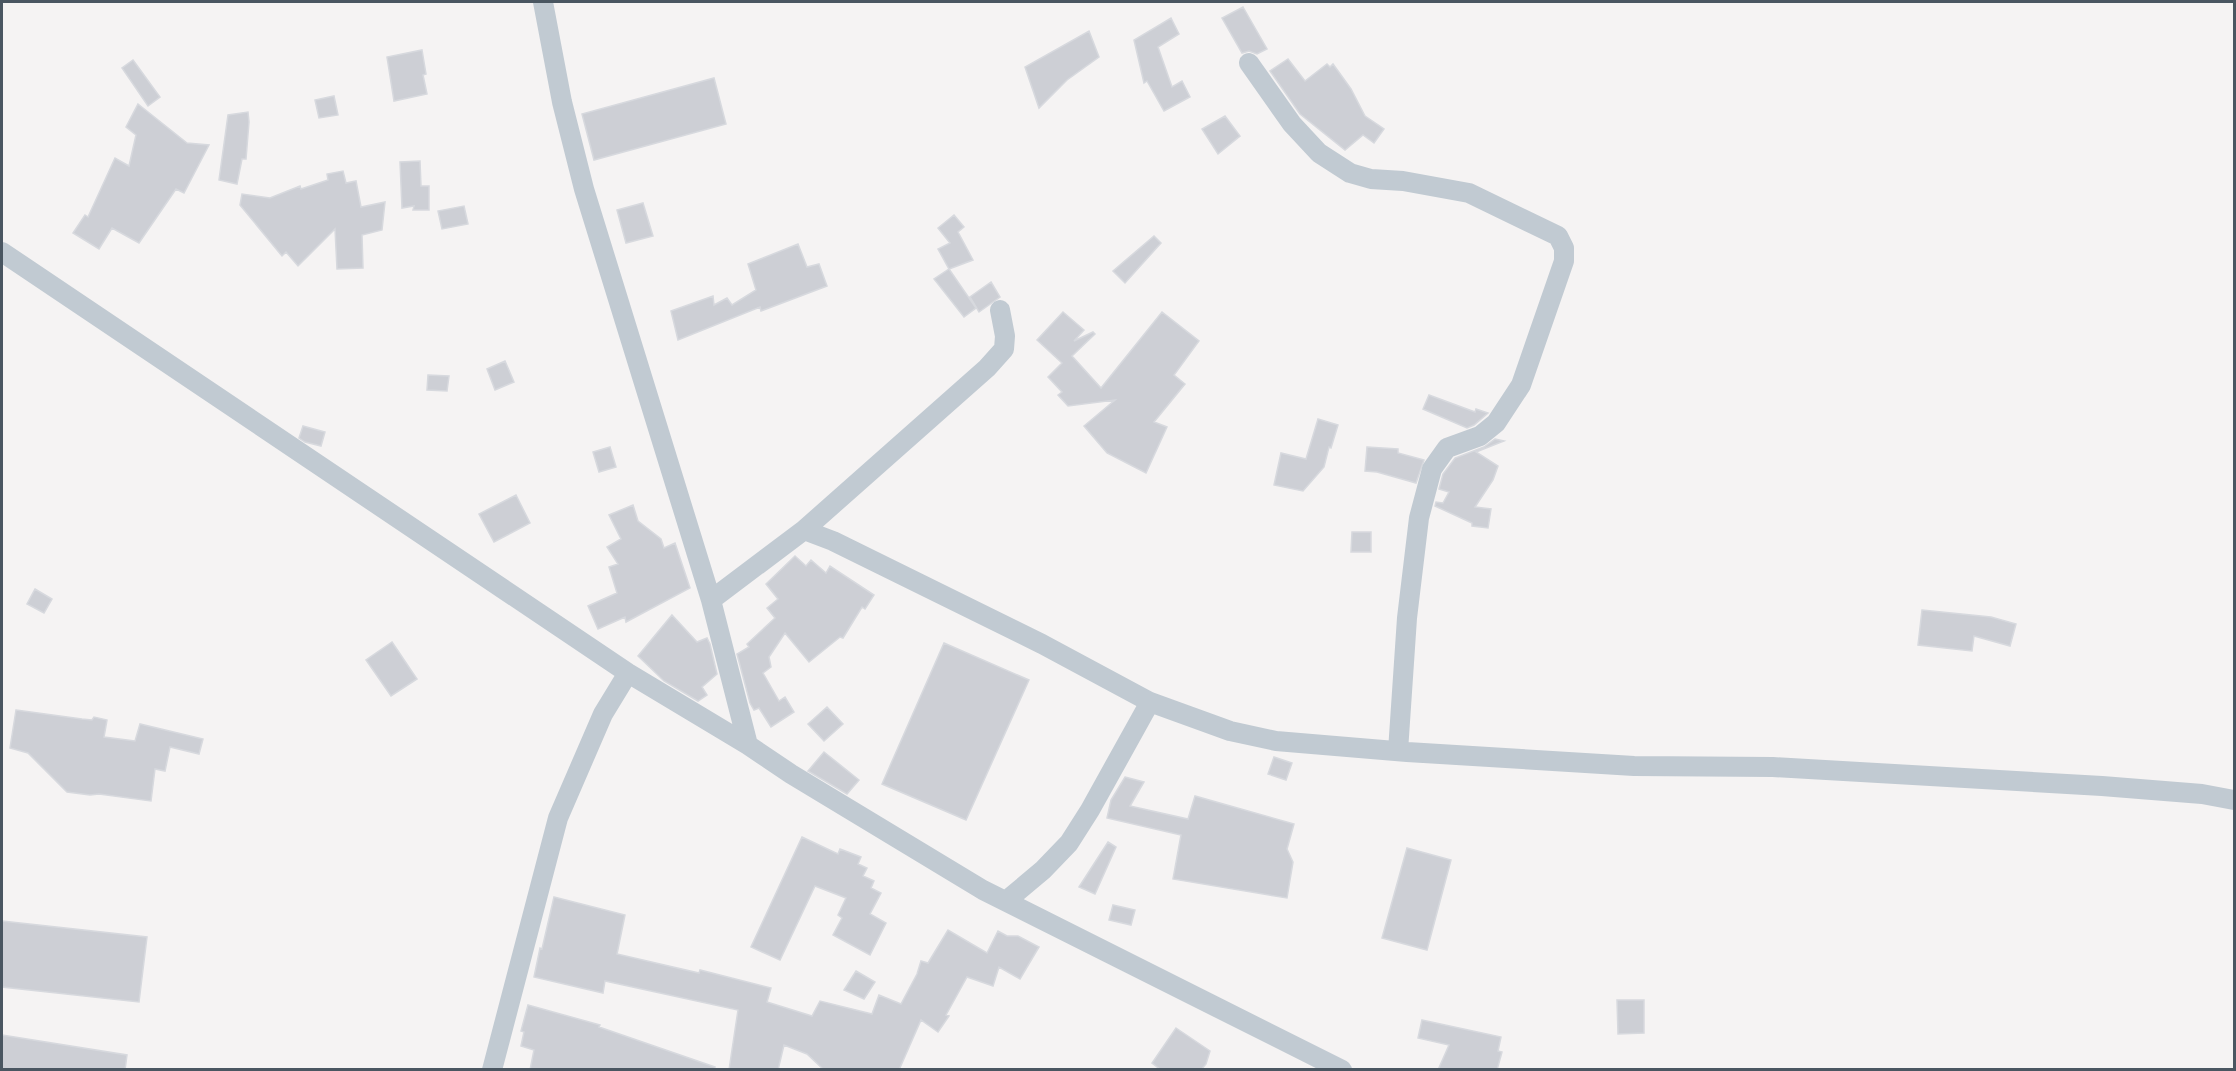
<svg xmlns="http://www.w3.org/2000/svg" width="2236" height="1071" font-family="'Source Sans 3',sans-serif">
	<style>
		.building { fill: #cdcfd5; stroke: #d7d9de; stroke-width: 1.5 }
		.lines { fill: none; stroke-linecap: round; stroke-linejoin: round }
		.minor { stroke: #c1cad2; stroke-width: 20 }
	</style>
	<rect width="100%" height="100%" fill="#f5f3f3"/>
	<path class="building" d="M1243,7L1267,49L1257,54L1249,51L1242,53L1222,18Z
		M1171,18L1179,34L1158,47L1172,87L1182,81L1190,97L1164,111L1147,81L1144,83L1134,40Z
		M1089,31L1099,57L1067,80L1039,108L1025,67Z
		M422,50L426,74L423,75L427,94L394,101L387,57Z
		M1288,59L1305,81L1327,64L1330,67L1333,64L1351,89L1365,116L1384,129L1374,143L1363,135L1345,150L1300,114L1270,71Z
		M133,60L160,97L148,106L122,68Z
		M714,78L726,124L594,160L582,114Z
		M334,96L338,115L319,118L315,100Z
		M138,104L187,143L209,145L184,193L176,189L139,243L112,228L99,249L73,233L85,215L88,217L115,158L129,166L136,135L126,127Z
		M248,112L249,122L246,159H242L237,184L219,180L228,115Z
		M1225,116L1240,136L1218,154L1202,129Z
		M420,161L421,186H429V210H413L414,206L402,208L400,162Z
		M343,171L346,183L356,181L361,207L385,202L382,230L362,235L363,268L337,269L335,229L298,266L286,252L282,256L240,205L242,194L270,198L300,186L301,189L328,180L327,174Z
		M643,203L653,236L626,243L617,210Z
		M464,206L468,224L442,229L438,211Z
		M954,215L964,227L958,232L973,260L949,269L938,249L950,243L938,228Z
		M1154,236L1161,243L1125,283L1113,271Z
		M798,244L807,267L819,264L827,286L761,311L760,307L678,340L671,311L713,296L714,305L727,298L732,305L756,290L748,264Z
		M949,269L976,308L964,317L934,279Z
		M991,282L1000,297L979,312L970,297Z
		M1063,312L1084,330L1074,341L1093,332L1095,334L1072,356L1101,388L1162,312L1199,341L1174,375L1185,384L1154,422L1167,427L1146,473L1107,453L1084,426L1115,400L1068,406L1058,395L1062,392L1048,377L1062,363L1037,340Z
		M505,361L514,382L495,390L487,369Z
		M428,375L449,376L447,391L427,390Z
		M1429,395L1475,412L1476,409L1488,413L1474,425L1467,428L1423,409Z
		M1318,419L1338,425L1331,448L1329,447L1324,467L1303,491L1274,485L1281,453L1306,459Z
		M303,426L325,432L321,446L305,442L299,438Z
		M1495,439L1504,441L1476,452L1498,466L1493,480L1475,507L1491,509L1488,528L1472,526V523L1435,506L1436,502L1443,503L1449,492L1439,489L1443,474L1455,458L1484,447Z
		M610,447L616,467L599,472L593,452Z
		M1367,447L1398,449V453L1424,460L1416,483L1377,472L1365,471Z
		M516,495L530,523L494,542L479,514Z
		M633,505L638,521L661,539L664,548L675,543L690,588L626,622L625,617L598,629L588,606L617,593L609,567L618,564L607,547L621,539L609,515Z
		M1352,532H1371V552H1351Z
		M795,556L806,566L811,560L826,573L830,566L874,595L865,609L862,607L843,638L840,637L809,662L785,633L769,657L771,667L763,673L779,701L785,697L794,712L771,727L759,708L754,710L750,703L737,654L749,647L747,644L775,618L767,608L778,599L766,584Z
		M35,589L52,599L44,613L27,604Z
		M1922,610L1991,617L2016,624L2010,646L1974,636L1972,651L1918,645Z
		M672,615L697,642L707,638L710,644L717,674L702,687L707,695L698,701L664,681L638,656Z
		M392,642L417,679L391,696L366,660Z
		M944,643L1029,680L966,820L882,784Z
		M827,707L843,724L824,741L808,724Z
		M16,710L82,719L92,720L94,717L107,720L104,737L135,741L140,724L203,739L199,754L170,747L165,771L155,769L151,801L99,794L90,795L67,792L28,753L10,748Z
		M824,752L859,780L847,794L808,771Z
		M1274,757L1292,763L1286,780L1268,774Z
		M1125,777L1144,782L1130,806L1188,819L1195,796L1294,824L1287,849L1293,862L1287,898L1173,879L1181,835L1107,818L1111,800Z
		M802,837L838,854L840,849L861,857L858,864L867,868L863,876L874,881L871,888L881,893L870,914L886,923L870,955L833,935L842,918L838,915L846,898L815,886L780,960L751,947Z
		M1108,842L1116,847L1095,894L1079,887Z
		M1407,848L1451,860L1427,950L1382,938Z
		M554,897L625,915L617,954L699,973L700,970L771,988L767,1002L812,1016L820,1001L872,1014L879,995L901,1004L917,974L921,961L928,963L948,930L987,953L998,931L1007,936H1018L1039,947L1020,979L999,967L993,986L967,977L946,1015L949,1016L938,1032L921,1020L899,1070H824L807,1054L784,1045L778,1070H729L738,1010L605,981L603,993L534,977L540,948L542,949Z
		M1113,905L1135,910L1131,925L1109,920Z
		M2,921L147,937L139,1002L2,987Z
		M856,971L875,982L864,999L844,990Z
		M1617,1000H1644V1033L1618,1034Z
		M528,1005L600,1025L599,1027L715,1067L714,1070H530L534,1050L521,1046L524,1032L521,1031Z
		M1422,1020L1501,1037L1498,1051L1502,1052L1497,1070H1438L1449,1045L1418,1038Z
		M1176,1028L1210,1051L1206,1064L1201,1070H1161L1152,1063Z
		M2,1035L127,1055L125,1070H2Z"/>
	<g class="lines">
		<path class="minor" d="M543,2L562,102L584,189L711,600L748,745
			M1249,63L1292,124L1319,153L1350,173L1371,179L1403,181L1469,193L1558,236L1564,248V261L1521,385L1496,423L1480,436L1447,448L1432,469L1419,518L1407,618L1398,751
			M2,252L628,673L748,745L791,774L983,890L1342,1070
			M804,530L833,541L1042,644L1150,702L1230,731L1276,741L1407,752L1634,766L1773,767L2102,786L2202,794L2234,800
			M711,600L804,530L987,368L1004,349L1005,336L1000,310
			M1006,901L1043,870L1069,843L1090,810L1150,702
			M492,1070L558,818L603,714L628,673"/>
	</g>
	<rect width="2236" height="1071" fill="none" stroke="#4a5661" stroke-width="6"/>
</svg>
